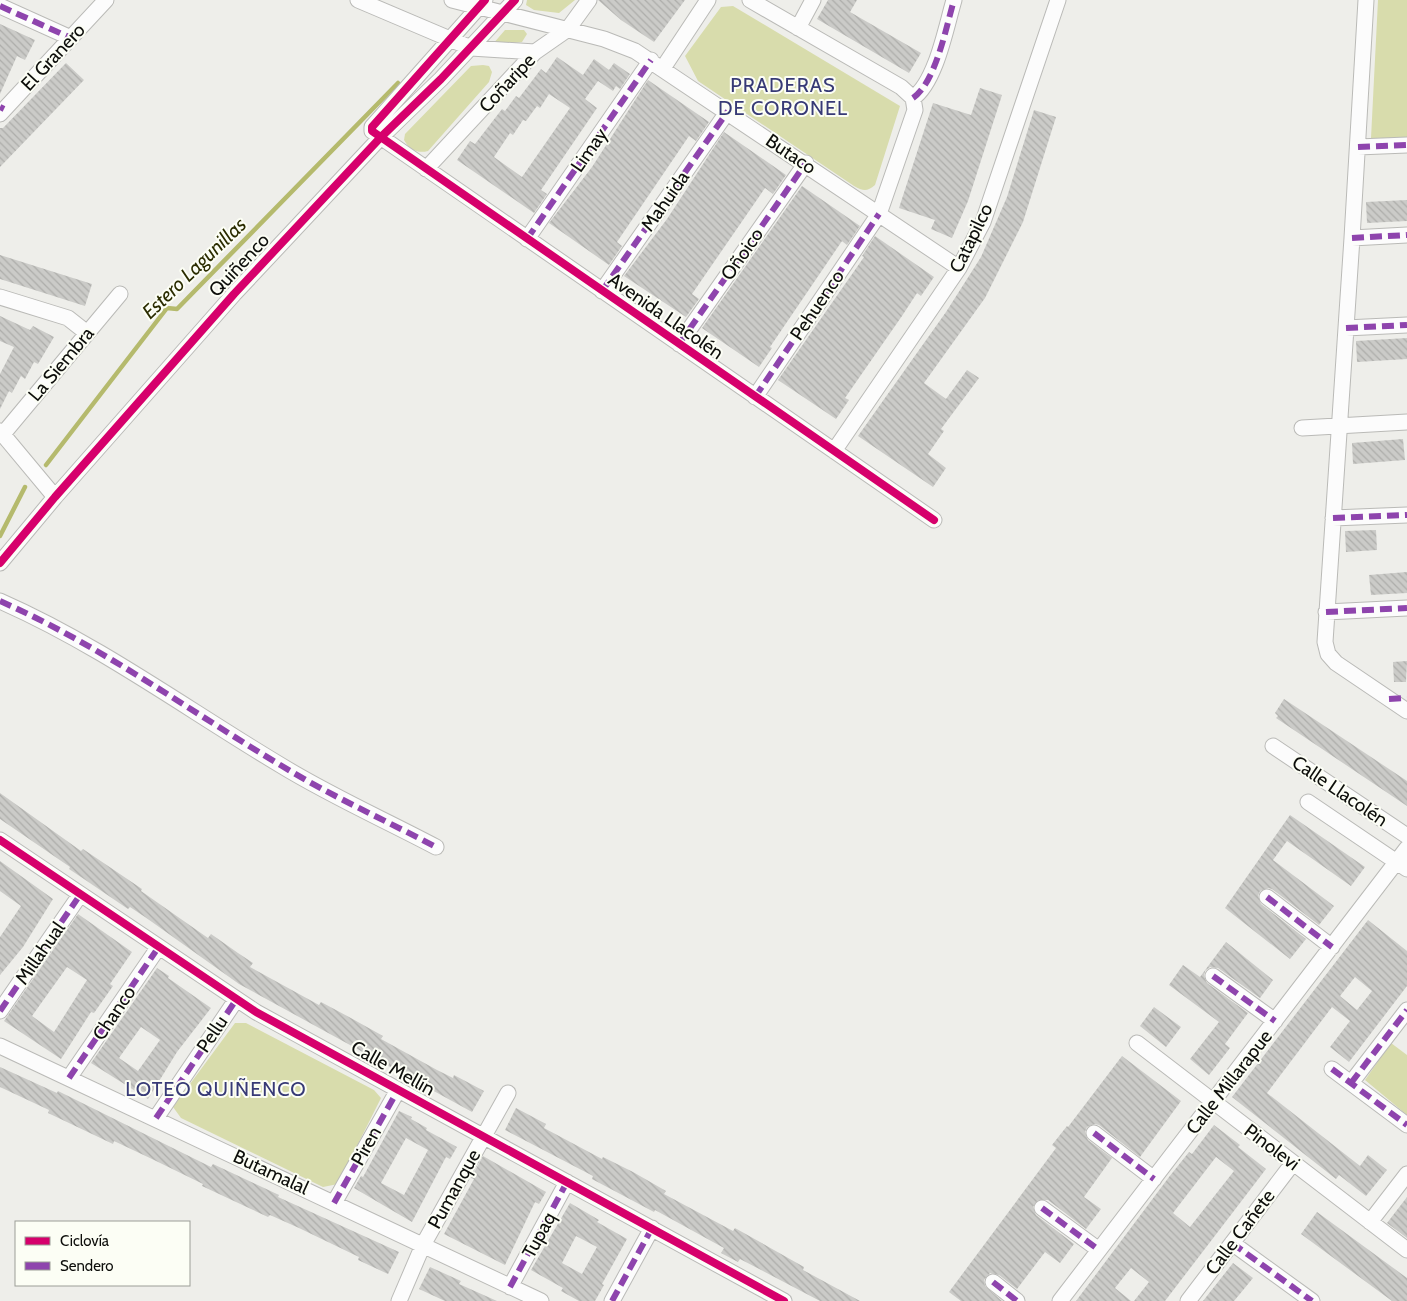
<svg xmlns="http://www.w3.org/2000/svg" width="1407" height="1301" font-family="Cabin,sans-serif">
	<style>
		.park { fill: #d8dcac }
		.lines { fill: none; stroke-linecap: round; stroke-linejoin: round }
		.stream { stroke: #b5ba6d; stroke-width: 4.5 }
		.building { fill: url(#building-back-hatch); fill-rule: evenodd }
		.minor-casing { stroke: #babab7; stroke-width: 17 }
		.minor { stroke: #fcfcfc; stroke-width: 15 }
		.quiet { stroke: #8e44ad; stroke-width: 6; stroke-dasharray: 12 6; stroke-linecap: butt }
		.cycleway-casing { stroke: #fcfef5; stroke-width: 11 }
		.cycleway { stroke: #d6006c; stroke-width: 8 }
		.labels { text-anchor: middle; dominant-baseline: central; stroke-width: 4; stroke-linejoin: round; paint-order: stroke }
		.street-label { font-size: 19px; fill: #0d0e0b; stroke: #fcfef5 }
		.neighbourhood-label { font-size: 20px; letter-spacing: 1px; fill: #373a76; stroke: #fcfef5 }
		.water-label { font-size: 20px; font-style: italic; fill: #2a2c00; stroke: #fcfef5 }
	</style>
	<defs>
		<pattern id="building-back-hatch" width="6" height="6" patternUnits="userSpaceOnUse" patternTransform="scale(1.25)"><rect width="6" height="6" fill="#cbcbc8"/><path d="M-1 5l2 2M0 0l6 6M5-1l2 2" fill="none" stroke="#adadaa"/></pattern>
	</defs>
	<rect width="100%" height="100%" fill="#eeeeea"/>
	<path class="park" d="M527,0H575L559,13L534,10L526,5Z
		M1378,0H1407V140L1375,141L1371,138Z
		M733,6L900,106L875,185C867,192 863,191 854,186L698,81L685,56L721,7Z
		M505,30H524L527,34L522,42L492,45Z
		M483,65L489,66L492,72L489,82L428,151C417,154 409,149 404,140L405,134L471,66Z
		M235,1023H246L374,1090L381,1098L338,1184L323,1187L181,1118L173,1107Z
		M1391,1043L1407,1055V1115L1365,1080Z"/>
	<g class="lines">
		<path class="stream" d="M46,465L167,308L177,309L398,83
			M0,536L25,487"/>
	</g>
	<path class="building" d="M598,0H685L654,42L621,20Z
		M828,0H857L850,12L921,53L909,73L817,19Z
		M0,24L35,40L25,60L17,56L0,94Z
		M557,57L583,75L594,59L609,70L614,63L630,74L620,89L616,86L613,91L598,81L585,99L597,108L541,190L547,194L534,213L457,160L470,141L475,144L502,109L505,111L516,96L519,98L541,69L546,73ZM549,94L570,108L522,177L494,157L510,133L513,135L523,120L526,121L537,106L540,108Z
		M66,63L84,80L0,167V128H3Z
		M648,80L709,122L696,141L689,136L617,242L622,246L609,265L549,223L592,167Z
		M980,88L1002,95L968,201L952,238L931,229L935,220L899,208L933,103L971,115Z
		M1034,110L1056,117L1023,222L985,298L924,383L946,399L967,370L979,378L941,429L944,431L928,454L946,468L933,487L858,436L946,312L981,257L1007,197Z
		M724,132L786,175L773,194L765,188L692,294L699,299L686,317L624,276L667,219Z
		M802,186L860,226L847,245L842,241L770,347L772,348L759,367L702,328Z
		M1407,200V221L1367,223L1366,202Z
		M875,236L934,277L921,296L917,293L902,316L845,398L849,400L836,419L778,380L864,257L862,256Z
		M0,255L92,284L85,306L0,279Z
		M0,316L30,330L33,326L54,337L38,364L34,362L25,379L21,376L12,393L9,391L0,409V374L14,347L0,341Z
		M1407,338V359L1357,362L1356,341Z
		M1403,439L1405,460L1353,464L1352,443Z
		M1376,530L1377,550L1346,552L1345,531Z
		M1407,572V593L1371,595L1369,575Z
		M1407,661L1406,682H1394L1393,662Z
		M1284,699L1407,781V806L1276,718L1278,716L1275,713Z
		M0,793L81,851L83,849L142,889L141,891L188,924L208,938L211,934L238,953L253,963L250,967L319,1005L321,1002L349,1017L383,1036L381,1039L437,1070L453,1078L454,1075L484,1091L472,1112L239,984L145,917L130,907L128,909L81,877L69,869L70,867L0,819Z
		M1290,815L1365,867L1351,886L1287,841L1273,860L1334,906L1319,925L1272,889L1268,888L1260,891L1258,896L1261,904L1306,939L1290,959L1225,908Z
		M0,861L53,899L23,947L0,975V937L21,906L0,891Z
		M78,914L132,952L110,984L113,986L94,1013L91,1012L61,1059L4,1021ZM67,967L87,980L54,1032L32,1016Z
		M1368,920L1407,951V986L1349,1062L1330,1047L1350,1021L1332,1007L1267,1093L1360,1166L1368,1155L1387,1170L1366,1196L1339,1175L1336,1179L1232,1097ZM1355,977L1372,991L1357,1010L1340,996Z
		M1226,942L1273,980L1260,998L1218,968L1210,967L1205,971L1204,976L1207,983L1248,1013L1225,1044L1230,1048L1209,1075L1190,1059L1219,1022L1169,985L1183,965L1200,977Z
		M157,968L169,976L168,978L211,1008L177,1052L148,1099L91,1063ZM141,1027L160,1040L138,1071L119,1058Z
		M1154,1007L1181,1027L1166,1047L1140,1026Z
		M1122,1056L1181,1101L1140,1157L1099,1125L1095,1124L1087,1127L1085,1132L1088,1140L1112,1158L1084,1197L1101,1209L1086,1229L1048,1200H1038L1033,1207L1036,1215L1074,1244L1060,1263L1045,1252L1017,1289L999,1275L990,1273L984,1280L985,1286L1002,1301H961L949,1292L1056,1148L1052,1145L1067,1126L1068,1127Z
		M0,1067L57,1093L58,1091L211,1167L213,1164L279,1195L278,1197L399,1252L388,1274L358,1260L359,1257L299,1228L270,1215L268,1217L251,1209L202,1186L203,1184L152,1159L114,1141L113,1144L48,1113L49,1110L0,1087Z
		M516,1108L546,1124L544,1128L602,1159L603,1157L633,1172L666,1191L664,1194L733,1231L735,1228L751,1237L804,1267L803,1270L860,1301H820L740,1259L738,1262L721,1253L724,1248L713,1242L655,1210L654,1212L592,1179L593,1176L505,1130Z
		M399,1111L412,1117L411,1119L427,1128L426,1130L457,1147L450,1159L446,1157L412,1222L354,1188L361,1176L363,1177ZM406,1138L428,1150L404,1195L381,1183Z
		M1214,1125L1240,1145L1238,1147L1266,1169L1165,1301H1134L1149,1282L1131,1268L1115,1288L1131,1301H1076L1169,1177L1189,1152L1192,1154ZM1216,1157L1234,1171L1190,1227L1173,1213Z
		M483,1156L546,1192L539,1204L535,1202L505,1265L444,1234L474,1179L471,1178Z
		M1407,1197V1238L1387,1223Z
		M570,1203L599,1220L597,1222L627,1239L602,1284L604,1285L595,1301H579L561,1291L563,1288L531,1270ZM576,1236L597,1247L582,1274L562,1263Z
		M1317,1212L1407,1278V1301H1392L1301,1234Z
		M1233,1263L1253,1278L1244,1289L1234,1301H1203Z
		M430,1267L461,1281L459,1284L497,1301H445L419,1289Z"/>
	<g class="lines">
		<g class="minor-casing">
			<path id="minor" d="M358,0L471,48L535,52
				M452,0L604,39L635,51L959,268
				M485,0L372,127V131L934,520
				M750,0L901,87L913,98L915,110L879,214L755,397
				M1366,0L1352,238L1325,642L1328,654L1336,663L1407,711
				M0,6L71,38
				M798,28L813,0
				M663,68L708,0
				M913,98C936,82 946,27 954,0
				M0,114L106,0
				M1358,147L1407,145
				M426,169L535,52L568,29L589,0
				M1352,238L1407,235
				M527,239L651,60
				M602,291L728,111
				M0,297L68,318L87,333
				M1346,328L1407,325
				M679,344L806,163
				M1302,428L1407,422
				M0,431L55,497
				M3,434L120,294
				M834,451L959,268L983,222L1058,0
				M1333,518L1407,515
				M0,563L55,497L234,294L380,138L441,79L515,0
				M0,601C100,645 188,710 282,766C331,796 385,820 436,847
				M1326,612L1407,608
				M1273,746L1407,836
				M1308,802L1407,869
				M0,840L256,1012L784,1301
				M1267,897L1332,947
				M1213,976L1275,1021
				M0,1011L80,895
				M1137,1043L1407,1250
				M0,1046L541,1301
				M1332,1069L1407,1125
				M69,1078L158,948
				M1351,1083L1407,1010
				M156,1118L236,1000
				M1094,1133L1154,1179
				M334,1203L398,1090
				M1042,1208L1099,1250
				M1370,1222L1407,1174
				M1232,1243L1312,1301
				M993,1282L1017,1301
				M510,1287L567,1182
				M399,1301L423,1245L508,1093
				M612,1301L652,1228
				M1060,1301L1407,848
				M1188,1301L1293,1163"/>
		</g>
		<use href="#minor" class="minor"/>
		<path class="quiet" d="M0,6L71,38
			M913,98C936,82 946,27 954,0
			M0,107L4,109
			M1358,147L1407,145
			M1352,238L1407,235
			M527,239L651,60
			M602,291L728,111
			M1346,328L1407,325
			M679,344L806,163
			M755,397L879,214
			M1333,518L1407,515
			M0,601C100,645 188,710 282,766C331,796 385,820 436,847
			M1326,612L1407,608
			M1389,699L1407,698
			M1267,897L1332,947
			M1213,976L1275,1021
			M0,1011L80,895
			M1332,1069L1407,1125
			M69,1078L158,948
			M1351,1083L1407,1010
			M156,1118L236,1000
			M1094,1133L1154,1179
			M334,1203L398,1090
			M1042,1208L1099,1250
			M1232,1243L1312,1301
			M993,1282L1017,1301
			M510,1287L567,1182
			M612,1301L652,1228"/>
		<g class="cycleway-casing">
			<path id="cycleway" d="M485,0L372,127V131L934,520
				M0,563L55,497L234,294L380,138L441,79L515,0
				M0,840L256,1012L784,1301"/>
		</g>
		<use href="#cycleway" class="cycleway"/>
	</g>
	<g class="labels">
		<g class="street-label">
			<text transform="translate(53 57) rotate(-47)">El Granero</text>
			<text transform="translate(507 83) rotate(-47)">Coñaripe</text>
			<text transform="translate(589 150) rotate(-55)">Limay</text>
			<text transform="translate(791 154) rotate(34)">Butaco</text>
			<text transform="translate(665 201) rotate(-55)">Mahuida</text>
			<text transform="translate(971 238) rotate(-64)">Catapilco</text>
			<text transform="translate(742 254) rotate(-55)">Oñoico</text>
			<text transform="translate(239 265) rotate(-47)">Quiñenco</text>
			<text transform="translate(817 305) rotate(-56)">Pehuenco</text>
			<text transform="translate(666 316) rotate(35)">Avenida Llacolén</text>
			<text transform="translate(61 364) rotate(-50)">La Siembra</text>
			<text transform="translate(1340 791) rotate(34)">Calle Llacolén</text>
			<text transform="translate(40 953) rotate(-55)">Millahual</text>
			<text transform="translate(114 1013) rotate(-56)">Chanco</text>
			<text transform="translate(212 1034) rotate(-56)">Pellu</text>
			<text transform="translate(393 1068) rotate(29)">Calle Mellín</text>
			<text transform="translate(1229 1082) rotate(-52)">Calle Millarapue</text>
			<text transform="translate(366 1146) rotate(-61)">Piren</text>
			<text transform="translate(1272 1147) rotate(37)">Pinolevi</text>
			<text transform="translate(271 1172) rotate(25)">Butamalal</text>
			<text transform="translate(454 1189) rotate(-61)">Pumanque</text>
			<text transform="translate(1240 1232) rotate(-53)">Calle Cañete</text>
			<text transform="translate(539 1235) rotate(-61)">Tupaq</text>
		</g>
		<g class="neighbourhood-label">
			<text x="783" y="85">PRADERAS<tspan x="783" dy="23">DE CORONEL</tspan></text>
			<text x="216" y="1089">LOTEO QUIÑENCO</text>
		</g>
		<g class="water-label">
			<text transform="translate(194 268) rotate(-44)">Estero Lagunillas</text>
		</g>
	</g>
	<rect x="15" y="1221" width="175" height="65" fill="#fcfef5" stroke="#9c9e97"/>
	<rect x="25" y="1237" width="25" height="8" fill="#d6006c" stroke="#9c9e97"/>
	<text x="60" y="1246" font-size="15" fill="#0d0e0b">Ciclovía</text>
	<rect x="25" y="1262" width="25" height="8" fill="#8e44ad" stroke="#9c9e97"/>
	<text x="60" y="1271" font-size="15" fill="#0d0e0b">Sendero</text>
</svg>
